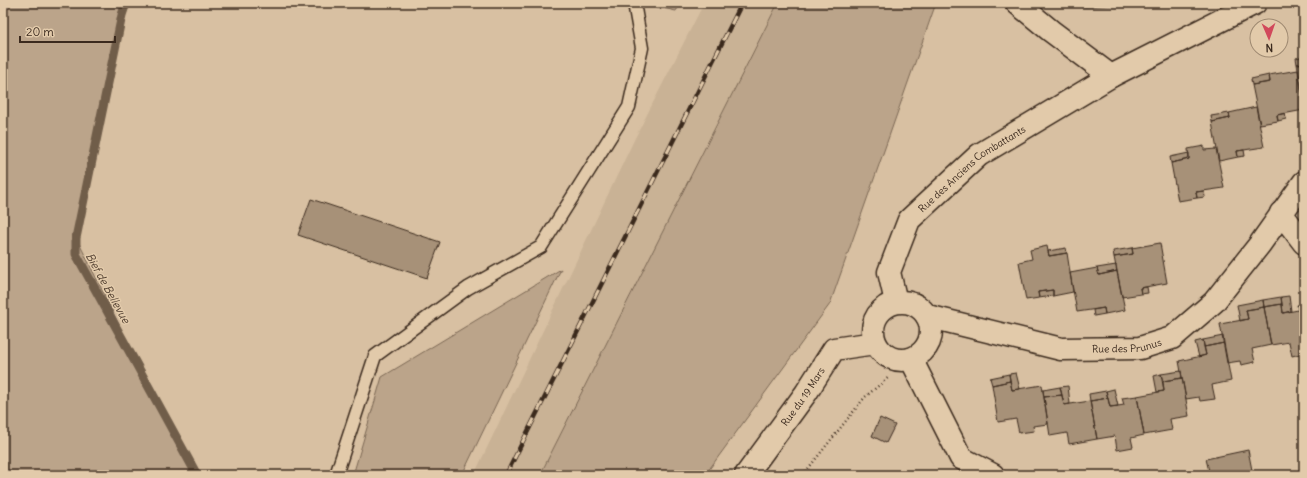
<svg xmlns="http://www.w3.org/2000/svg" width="1307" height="478" font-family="Delius,sans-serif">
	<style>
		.built { fill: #c9b295 }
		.green { fill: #bba48a; stroke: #7b6754 }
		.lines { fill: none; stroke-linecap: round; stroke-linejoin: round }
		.stream { stroke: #705d4a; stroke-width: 9 }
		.building { fill: #a79178; stroke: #3b2a1e }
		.lane-casing { stroke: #3b2a1e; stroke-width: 15 }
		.street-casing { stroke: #3b2a1e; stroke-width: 25 }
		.path { stroke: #3b2a1e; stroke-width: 2.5; stroke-dasharray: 1 3; stroke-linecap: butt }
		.lane { stroke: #e2caaa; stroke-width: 12 }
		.street { stroke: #e2caaa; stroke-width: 22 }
		.rail-casing { stroke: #3b2a1e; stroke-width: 4.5 }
		.rail { stroke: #e2caaa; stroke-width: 3; stroke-dasharray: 9; stroke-linecap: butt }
		.labels { text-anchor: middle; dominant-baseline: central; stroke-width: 3; stroke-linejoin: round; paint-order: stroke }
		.street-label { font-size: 10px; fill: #3b2a1e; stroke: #e2caaa }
		.water-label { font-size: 11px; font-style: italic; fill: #4d3b2d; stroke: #e2caaa }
	</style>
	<rect width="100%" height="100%" fill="#d8c0a2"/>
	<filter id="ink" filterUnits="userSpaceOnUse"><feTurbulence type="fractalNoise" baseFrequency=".025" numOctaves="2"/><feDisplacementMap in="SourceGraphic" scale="8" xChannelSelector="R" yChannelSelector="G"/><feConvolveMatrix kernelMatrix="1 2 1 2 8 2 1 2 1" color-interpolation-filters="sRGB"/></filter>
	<g filter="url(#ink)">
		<path class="built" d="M704,3H778L540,475H474L635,138Z"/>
		<path class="green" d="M3,3H121L78,241L193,475H3Z
			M640,3H681L676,11Z
			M778,3H936L830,304L705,475H540Z
			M1069,3H1151L1085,7Z
			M561,269L462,475H353L382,377Z"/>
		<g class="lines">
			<path class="stream" d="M126,3L122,15L76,238V254L197,475"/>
		</g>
		<path class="building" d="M1304,56V63L1297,64L1296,58Z
			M1304,63V104L1297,64Z
			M1298,70L1304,110L1277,115L1278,121L1260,124L1252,85L1270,82L1269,75Z
			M1269,75L1270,82L1252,85L1251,79Z
			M1256,107L1264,147L1237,151L1238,157L1219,161L1212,122L1230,118L1229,113Z
			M1229,113L1230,118L1212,122L1211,116Z
			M1285,113L1286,119L1278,121L1277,115Z
			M1204,146V150L1216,149L1224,188L1196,192L1197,198L1178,201L1171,163L1189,159L1188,149Z
			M1244,150L1245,156L1238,157L1237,151Z
			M1189,153V159L1171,163L1170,157Z
			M1204,191L1205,197L1197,198L1196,192Z
			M311,199L440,242L427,278L298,235Z
			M1160,243L1167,283L1140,288L1141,294L1122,297L1114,257L1133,254L1132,248Z
			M1047,246L1049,256L1067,253L1073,292L1053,296V290L1038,292L1039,298L1026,300L1019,262L1032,259L1030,250Z
			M1066,248L1067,253L1049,256L1048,251Z
			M1132,248L1133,254L1114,257L1113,251Z
			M1116,265L1117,271L1099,275L1097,268Z
			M1097,268L1099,275L1117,271L1125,310L1105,314L1104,308L1077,312L1070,273Z
			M1147,287L1148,293L1141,294L1140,288Z
			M1053,290V296L1039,298L1038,292Z
			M1289,296L1291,311L1283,313L1281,297Z
			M1281,297L1282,304L1264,307L1263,300Z
			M1263,300L1264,307L1246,310L1248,319L1240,321L1237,305Z
			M1282,304L1283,313L1298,310L1297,305L1304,304V353L1292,356L1289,342L1271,345L1264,307Z
			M1264,307L1271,345L1252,349L1255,362L1241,365L1240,361L1227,363L1220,324L1248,319L1246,310Z
			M1104,308L1105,314L1094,316L1093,310Z
			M1223,336L1224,343L1204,347L1203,340Z
			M1203,340L1206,355L1199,357L1195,342Z
			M1224,343L1231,381L1212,385L1215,399L1200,401L1199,397L1186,399L1179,361L1206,355L1204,347Z
			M1181,371L1182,378L1163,381L1161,374Z
			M1016,373L1020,389L1012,390L1009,374Z
			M1009,374L1010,381L992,385L990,378Z
			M1161,374L1164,391L1157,392L1154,376Z
			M1182,378L1189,416L1170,419L1172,430L1144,435L1137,396L1164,391L1163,381Z
			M1010,381L1012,390L1042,385L1048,424L1033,426L1034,431L1019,433L1016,419L998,422L992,385Z
			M1068,386L1070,404L1064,405L1060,387Z
			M1060,387L1062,395L1044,397L1043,390Z
			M1114,389L1118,406L1110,407L1106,391Z
			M1106,391L1108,398L1090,401L1089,394Z
			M1062,395L1064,405L1090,401L1097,439L1069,444L1067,433L1050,436L1044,397Z
			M1137,396L1144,435L1131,438L1133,447L1117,450L1115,436L1097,439L1090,401L1108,398L1110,407L1118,406L1124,405L1122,398Z
			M880,418L895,425L886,443L872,436Z
			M1248,450L1253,475H1210L1206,459Z"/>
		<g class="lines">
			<g class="lane-casing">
				<path id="lane" d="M336,475L375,356L468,288L541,247L629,107L642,48L634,3"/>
			</g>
			<g class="street-casing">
				<g id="street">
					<path d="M1017,3L1051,31L1111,76"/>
					<path d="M1281,213L1304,243"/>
					<circle cx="902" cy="331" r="29"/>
					<path id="s1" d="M896,302L889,272L909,220L979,155L1111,76L1255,3"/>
					<path id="s2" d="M927,316L1061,349L1140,348L1172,338L1214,302L1260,244L1304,182"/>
					<path d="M911,359L961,458L993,475"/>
					<path id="s3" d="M746,475L806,393L834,349L875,343"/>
				</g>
			</g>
			<path class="path" d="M803,475L865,397L889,377"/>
			<use href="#lane" class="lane"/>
			<use href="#street" class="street"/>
			<g class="rail-casing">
				<path id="rail" d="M506,475L742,3"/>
			</g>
			<use href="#rail" class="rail"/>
		</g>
	</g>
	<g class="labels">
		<g class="street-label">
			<text stroke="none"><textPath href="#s1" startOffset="168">Rue des Anciens Combattants</textPath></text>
			<text stroke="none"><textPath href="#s2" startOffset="204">Rue des Prunus</textPath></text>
			<text stroke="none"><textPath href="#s3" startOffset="97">Rue du 19 Mars</textPath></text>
		</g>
		<g class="water-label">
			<text transform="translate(108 288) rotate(61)">Bief de Bellevue</text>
		</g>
	</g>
	<rect width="1307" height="478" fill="none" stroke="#e2caaa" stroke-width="16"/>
	<rect x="8" y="8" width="1291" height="462" fill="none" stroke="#3b2a1e" stroke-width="1.5" filter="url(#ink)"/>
	<g transform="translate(1269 38) rotate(178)"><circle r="19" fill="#e2caaa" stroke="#9f8a72"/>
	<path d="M0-3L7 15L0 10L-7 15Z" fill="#d1495b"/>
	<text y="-6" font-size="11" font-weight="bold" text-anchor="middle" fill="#3b2a1e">N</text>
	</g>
	<path d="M20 36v6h95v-6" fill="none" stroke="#3b2a1e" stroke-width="2"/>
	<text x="26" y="36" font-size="12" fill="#3b2a1e" stroke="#e2caaa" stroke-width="3" paint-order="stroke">20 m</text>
</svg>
